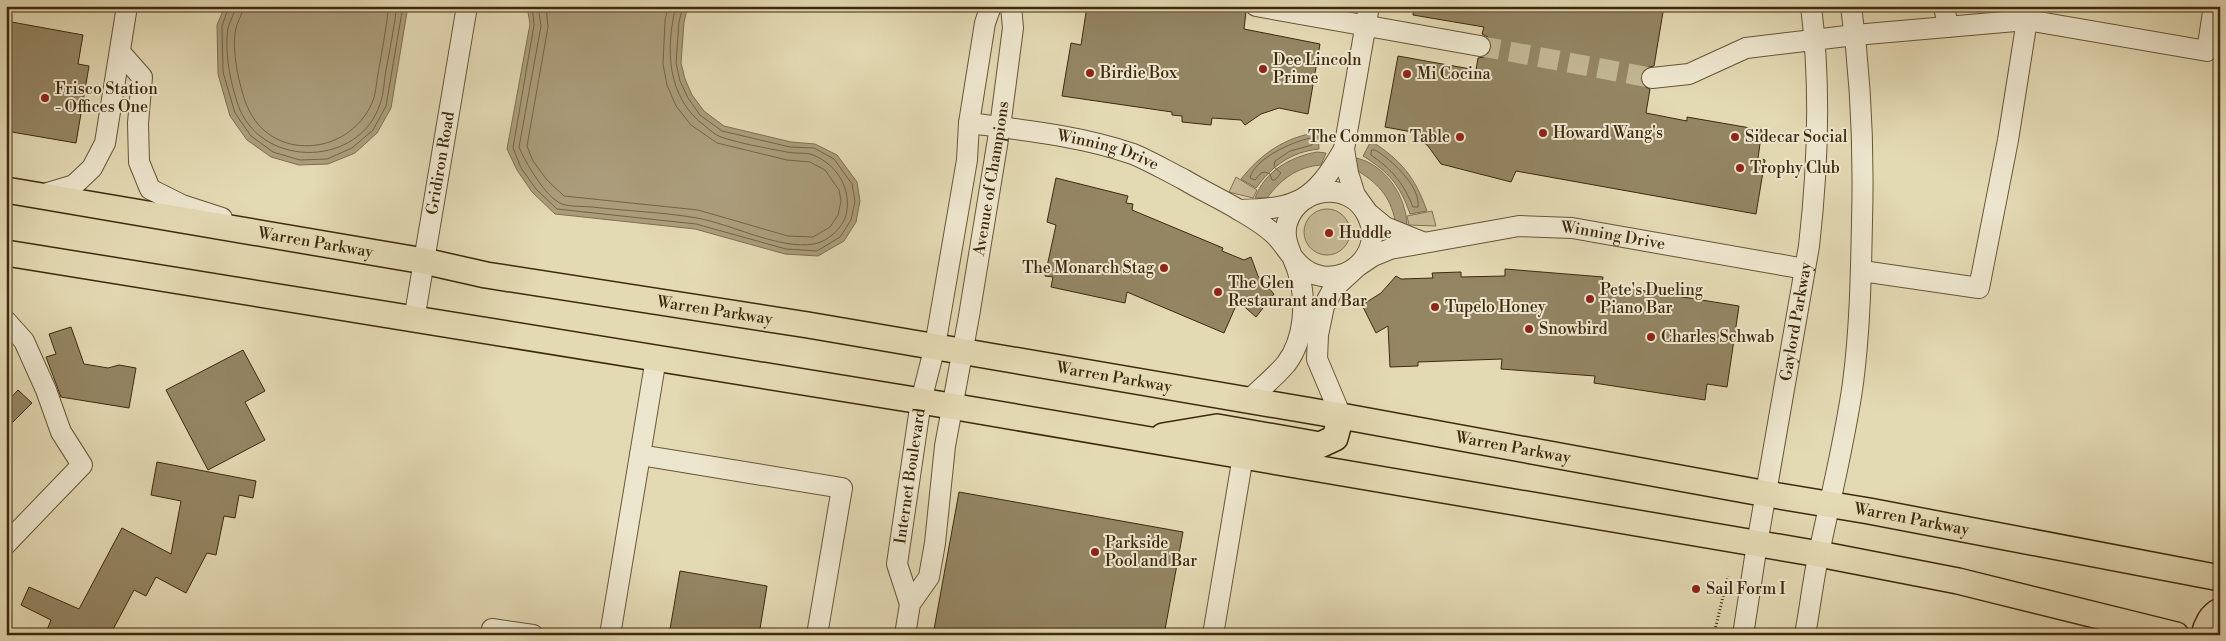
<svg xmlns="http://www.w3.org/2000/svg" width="2226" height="641" font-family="'Libre Bodoni',serif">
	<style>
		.green { fill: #c7bb97; stroke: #827252 }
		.water { fill: #ab9d7b; stroke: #7f6f4f }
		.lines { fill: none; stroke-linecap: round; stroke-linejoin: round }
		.shore { stroke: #746344; stroke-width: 1 }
		.building { fill: #948563; stroke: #3e290d }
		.minor-tunnel { stroke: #c2b692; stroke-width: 20; stroke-dasharray: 20 10; stroke-linecap: butt }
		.minor-casing { stroke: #675536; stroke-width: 22 }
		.major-casing { stroke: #3e290d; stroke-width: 28 }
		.path { stroke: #3e290d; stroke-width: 3; stroke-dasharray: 1 2.5; stroke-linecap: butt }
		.minor { stroke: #ede6ce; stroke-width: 20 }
		.major { stroke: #e3d9b3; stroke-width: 25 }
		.poi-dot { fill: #8f2418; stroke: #ede6ce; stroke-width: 2 }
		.labels { text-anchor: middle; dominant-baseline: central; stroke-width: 4; stroke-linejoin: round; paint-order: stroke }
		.poi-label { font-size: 16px; fill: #3e290d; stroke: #ede6ce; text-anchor: start }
		.street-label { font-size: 16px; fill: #3e290d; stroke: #ede6ce }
	</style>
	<rect width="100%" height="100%" fill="#e3d9b3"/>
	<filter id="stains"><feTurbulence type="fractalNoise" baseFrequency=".004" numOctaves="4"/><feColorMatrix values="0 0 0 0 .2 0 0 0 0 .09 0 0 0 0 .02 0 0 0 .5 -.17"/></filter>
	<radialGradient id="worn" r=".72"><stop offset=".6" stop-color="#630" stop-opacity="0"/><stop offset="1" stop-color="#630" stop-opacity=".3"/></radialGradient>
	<path class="green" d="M1236,177L1257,190L1253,198L1229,192Z
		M1304 232a23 23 0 1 1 46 0a23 23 0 1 1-46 0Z
		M1432,211L1436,226L1409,225L1407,216Z"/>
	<path class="water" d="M225,6H408L391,108L377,133L355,153L328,164L299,165L271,157L247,140L230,116L218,74L217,25Z
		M527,6H688L684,22L681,63L685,79L692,95L704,111L724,126L791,142L815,144L837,155L857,182L860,201L856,222L844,241L818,256L785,254L695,229L555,214L532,192L517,170L507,149L530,24Z
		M1318,132L1319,149C1291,152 1272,166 1256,188L1241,179C1262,153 1284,138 1318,132Z
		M1371,141C1401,160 1415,177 1427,211L1410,214C1400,185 1389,172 1363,156Z
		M1317,152L1326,153L1321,165C1297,167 1281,179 1267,198H1255C1265,171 1290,157 1317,152Z
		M1356,158C1385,164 1406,196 1407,225L1395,220C1390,196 1377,182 1356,170Z"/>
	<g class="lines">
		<path class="shore" d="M229,6L222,26L223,72L235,113L251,136L273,152L300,160L327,159L352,148L373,130L386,106L403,6
			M235,6C235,14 230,20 228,28C224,52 231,87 240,110C266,169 360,166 380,104C384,93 384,81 386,70C390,49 394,28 397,6
			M243,6C243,14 238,20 236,28C231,49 239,86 247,106C270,162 348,157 372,103C376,95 376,83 378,74C382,51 386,29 389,6
			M532,6L534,25L513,148L521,168L536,189L557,209L696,224L786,249L817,251L840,237L851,220L855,201L852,184L834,159L814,148L790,147L722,131L700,115L688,98L680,81L676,63L679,22L683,6
			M538,6L541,26L519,147C525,162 546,198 562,204C570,207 582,206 592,207C626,211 662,212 697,218C731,224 780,250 814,244C827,242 843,228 846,215C852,190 838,165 813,155C805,152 796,154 787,152C766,148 742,144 721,137C715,135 710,130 705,126C667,98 665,49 676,6
			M546,6L548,27L527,146L533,161L547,180L564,196L698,210L788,236L813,237L830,227L838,215L841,201L839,190L825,170L810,162L787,160L717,143L691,125L676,106L667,85L663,64L665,21L668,6
			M1311,138L1313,140L1312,145L1290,151L1275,161L1274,167L1281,173L1275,180H1272L1270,174L1265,172L1261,173L1255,180L1250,178C1254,159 1293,141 1311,138Z
			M1372,150H1375C1391,159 1421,187 1418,207H1413C1404,184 1392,169 1371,155Z"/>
	</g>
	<path class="building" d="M1087,6H1244L1246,12L1244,29L1320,44L1308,114L1279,108L1261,114L1245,125L1241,120L1212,118L1211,125L1182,122V116L1172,115V112L1062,96L1071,43L1081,45Z
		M1414,6H1664L1654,66L1645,68L1641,74L1642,85L1650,89L1646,113L1687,121V117L1762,130L1758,158L1765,160L1756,214L1516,171L1511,182L1441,164L1428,146L1412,132L1385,127L1398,56L1476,70L1478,58L1484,57L1489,53L1491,42L1488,37L1482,34L1484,27L1413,15Z
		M6,21L83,35L78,64L89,66L76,143L6,131Z
		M1056,178L1128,196L1126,203L1133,204L1132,210L1223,248L1222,251L1244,260L1251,257L1258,276L1274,294L1256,317L1238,301L1224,333L1127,292L1125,303L1051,287L1053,277L1045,276L1056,225L1047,222Z
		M1505,269L1603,277L1602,284L1739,306L1727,387L1707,384L1705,400L1594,383L1595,376L1501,369L1502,359L1418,362V366L1390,367L1388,326L1376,333L1362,305L1381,293L1396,276L1401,279L1433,278L1432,273L1461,272V277L1505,276Z
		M71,327L84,364L108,368L119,365L136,368L129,408L61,397L46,357L56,354L49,334Z
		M243,350L265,391L245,402L265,440L208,470L166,390Z
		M18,390L32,403L6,429V403Z
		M157,462L256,481L253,498L239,495L235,518L224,516L216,555L207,553L186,593L156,577L146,596L134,590L110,635H45L51,620L21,605L29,587L79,609L122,528L171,554L181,501L151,495Z
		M959,492L1183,532L1164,635H933Z
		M680,571L767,586L759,635H669Z"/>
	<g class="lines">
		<path class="minor-tunnel" d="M1480,46L1652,78"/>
		<g class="minor-casing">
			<g id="minor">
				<path d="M1256,6L1480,46"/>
				<path d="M1369,6L1344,149L1348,173L1355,195L1368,213L1385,227L1422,242"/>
				<path d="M1944,6L1948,27"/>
				<path d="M120,52L142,77L138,123L139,162L150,189L182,205L222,218"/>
				<path d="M1652,78L1689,74L1746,48L1855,35L2027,20L2207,51L2214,6"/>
				<path id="s1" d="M969,123C1023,130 1081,136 1133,154C1150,161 1167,171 1183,179C1201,190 1221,199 1239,210C1251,217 1265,225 1275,235C1290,250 1297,272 1321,276C1355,282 1384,247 1367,215C1350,180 1298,186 1287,223C1282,241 1293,255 1298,272C1307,301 1305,339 1286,364C1275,377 1261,388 1249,400"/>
				<path d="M41,195L74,185L92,168L105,143L127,6"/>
				<path d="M1239,210C1298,209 1314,201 1344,149"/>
				<path d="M1862,271L1979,288L2008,140L2027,20"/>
				<path id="s2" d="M414,320L467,6"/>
				<path d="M6,321L24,341L46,390L61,432L82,465L6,544"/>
				<path id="s3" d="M1341,416L1317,359L1318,335L1324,306L1333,289L1358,266L1373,256L1390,249L1519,226L1572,228L1805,269"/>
				<path d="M640,455L656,358"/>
				<path id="s4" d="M910,604L897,564L921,401L935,346L967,160L969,123L985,23L991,6"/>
				<path d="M491,635L492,629L533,635"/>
				<path d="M610,635L640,455L842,488L817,635"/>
				<path id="s5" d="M905,635L910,604L929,577L935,543L945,446L969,316L1000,127L1013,28L1011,6"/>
				<path d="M1213,635L1243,456"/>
				<path id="s6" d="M1743,635L1757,544L1809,246C1818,167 1821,86 1811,6"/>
				<path d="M1805,635C1810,608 1813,580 1819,553C1831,496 1845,440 1853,383C1860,329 1861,275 1862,221C1864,148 1861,78 1851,6"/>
			</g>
		</g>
		<g class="major-casing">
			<g id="major">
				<path id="s7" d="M6,190L424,261L486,275L808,325L1341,416L1767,494L1869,511L2220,578"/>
				<path d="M6,253L921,401L1819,554L1958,581L2176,635"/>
				<path d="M1163,436L1217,427L1320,445L1335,438L1341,416"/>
				<path d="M2204,635C2206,626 2211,615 2220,611"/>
			</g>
		</g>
		<path class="path" d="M1714,634L1728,576"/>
		<use href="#minor" class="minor"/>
		<use href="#major" class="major"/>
	</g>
	<g class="poi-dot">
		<circle cx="1263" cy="69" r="5"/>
		<circle cx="1090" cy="73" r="5"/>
		<circle cx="1407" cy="74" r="5"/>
		<circle cx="45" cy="98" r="5"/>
		<circle cx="1543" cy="133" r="5"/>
		<circle cx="1460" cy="137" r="5"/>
		<circle cx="1735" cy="137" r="5"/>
		<circle cx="1740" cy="168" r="5"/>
		<circle cx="1329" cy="233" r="5"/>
		<circle cx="1164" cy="268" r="5"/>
		<circle cx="1218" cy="292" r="5"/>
		<circle cx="1590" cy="299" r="5"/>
		<circle cx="1435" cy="307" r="5"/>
		<circle cx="1529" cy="329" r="5"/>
		<circle cx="1651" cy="337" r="5"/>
		<circle cx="1095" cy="552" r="5"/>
		<circle cx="1696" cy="589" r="5"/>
	</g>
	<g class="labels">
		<g class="poi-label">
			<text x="1273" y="60">Dee Lincoln<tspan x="1273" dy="18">Prime</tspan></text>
			<text x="1100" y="73">Birdie Box</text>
			<text x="1417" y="74">Mi Cocina</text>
			<text x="55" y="89">Frisco Station<tspan x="55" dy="18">- Offices One</tspan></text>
			<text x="1553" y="133">Howard Wang's</text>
			<text x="1450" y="137" text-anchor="end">The Common Table</text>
			<text x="1745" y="137">Sidecar Social</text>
			<text x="1750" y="168">Trophy Club</text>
			<text x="1339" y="233">Huddle</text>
			<text x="1154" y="268" text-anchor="end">The Monarch Stag</text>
			<text x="1228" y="283">The Glen<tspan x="1228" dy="18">Restaurant and Bar</tspan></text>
			<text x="1600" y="290">Pete's Dueling<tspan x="1600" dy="18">Piano Bar</tspan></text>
			<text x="1445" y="307">Tupelo Honey</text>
			<text x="1539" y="329">Snowbird</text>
			<text x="1661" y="337">Charles Schwab</text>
			<text x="1105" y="543">Parkside<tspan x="1105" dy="18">Pool and Bar</tspan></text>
			<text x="1706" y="589">Sail Form I</text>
		</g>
		<g class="street-label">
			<text stroke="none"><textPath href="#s1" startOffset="142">Winning Drive</textPath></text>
			<text stroke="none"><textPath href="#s2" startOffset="159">Gridiron Road</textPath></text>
			<text stroke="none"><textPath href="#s5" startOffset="468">Avenue of Champions</textPath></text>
			<text stroke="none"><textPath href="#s3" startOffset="431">Winning Drive</textPath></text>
			<text stroke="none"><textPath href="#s7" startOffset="314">Warren Parkway</textPath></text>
			<text stroke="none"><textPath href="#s7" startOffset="719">Warren Parkway</textPath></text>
			<text stroke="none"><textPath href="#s6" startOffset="318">Gaylord Parkway</textPath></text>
			<text stroke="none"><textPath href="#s7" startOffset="1124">Warren Parkway</textPath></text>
			<text stroke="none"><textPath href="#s7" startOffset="1529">Warren Parkway</textPath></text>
			<text stroke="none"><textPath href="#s4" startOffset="131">Internet Boulevard</textPath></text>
			<text stroke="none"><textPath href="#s7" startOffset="1934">Warren Parkway</textPath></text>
		</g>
	</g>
	<rect width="2226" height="641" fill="none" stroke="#e3d9b3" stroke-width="25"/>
	<rect x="8" y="8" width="2211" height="626" fill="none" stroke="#3e290d" stroke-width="2.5"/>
	<rect x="12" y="12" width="2201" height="616" fill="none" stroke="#3e290d"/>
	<rect width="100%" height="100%" filter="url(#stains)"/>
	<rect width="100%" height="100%" fill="url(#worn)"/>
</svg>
